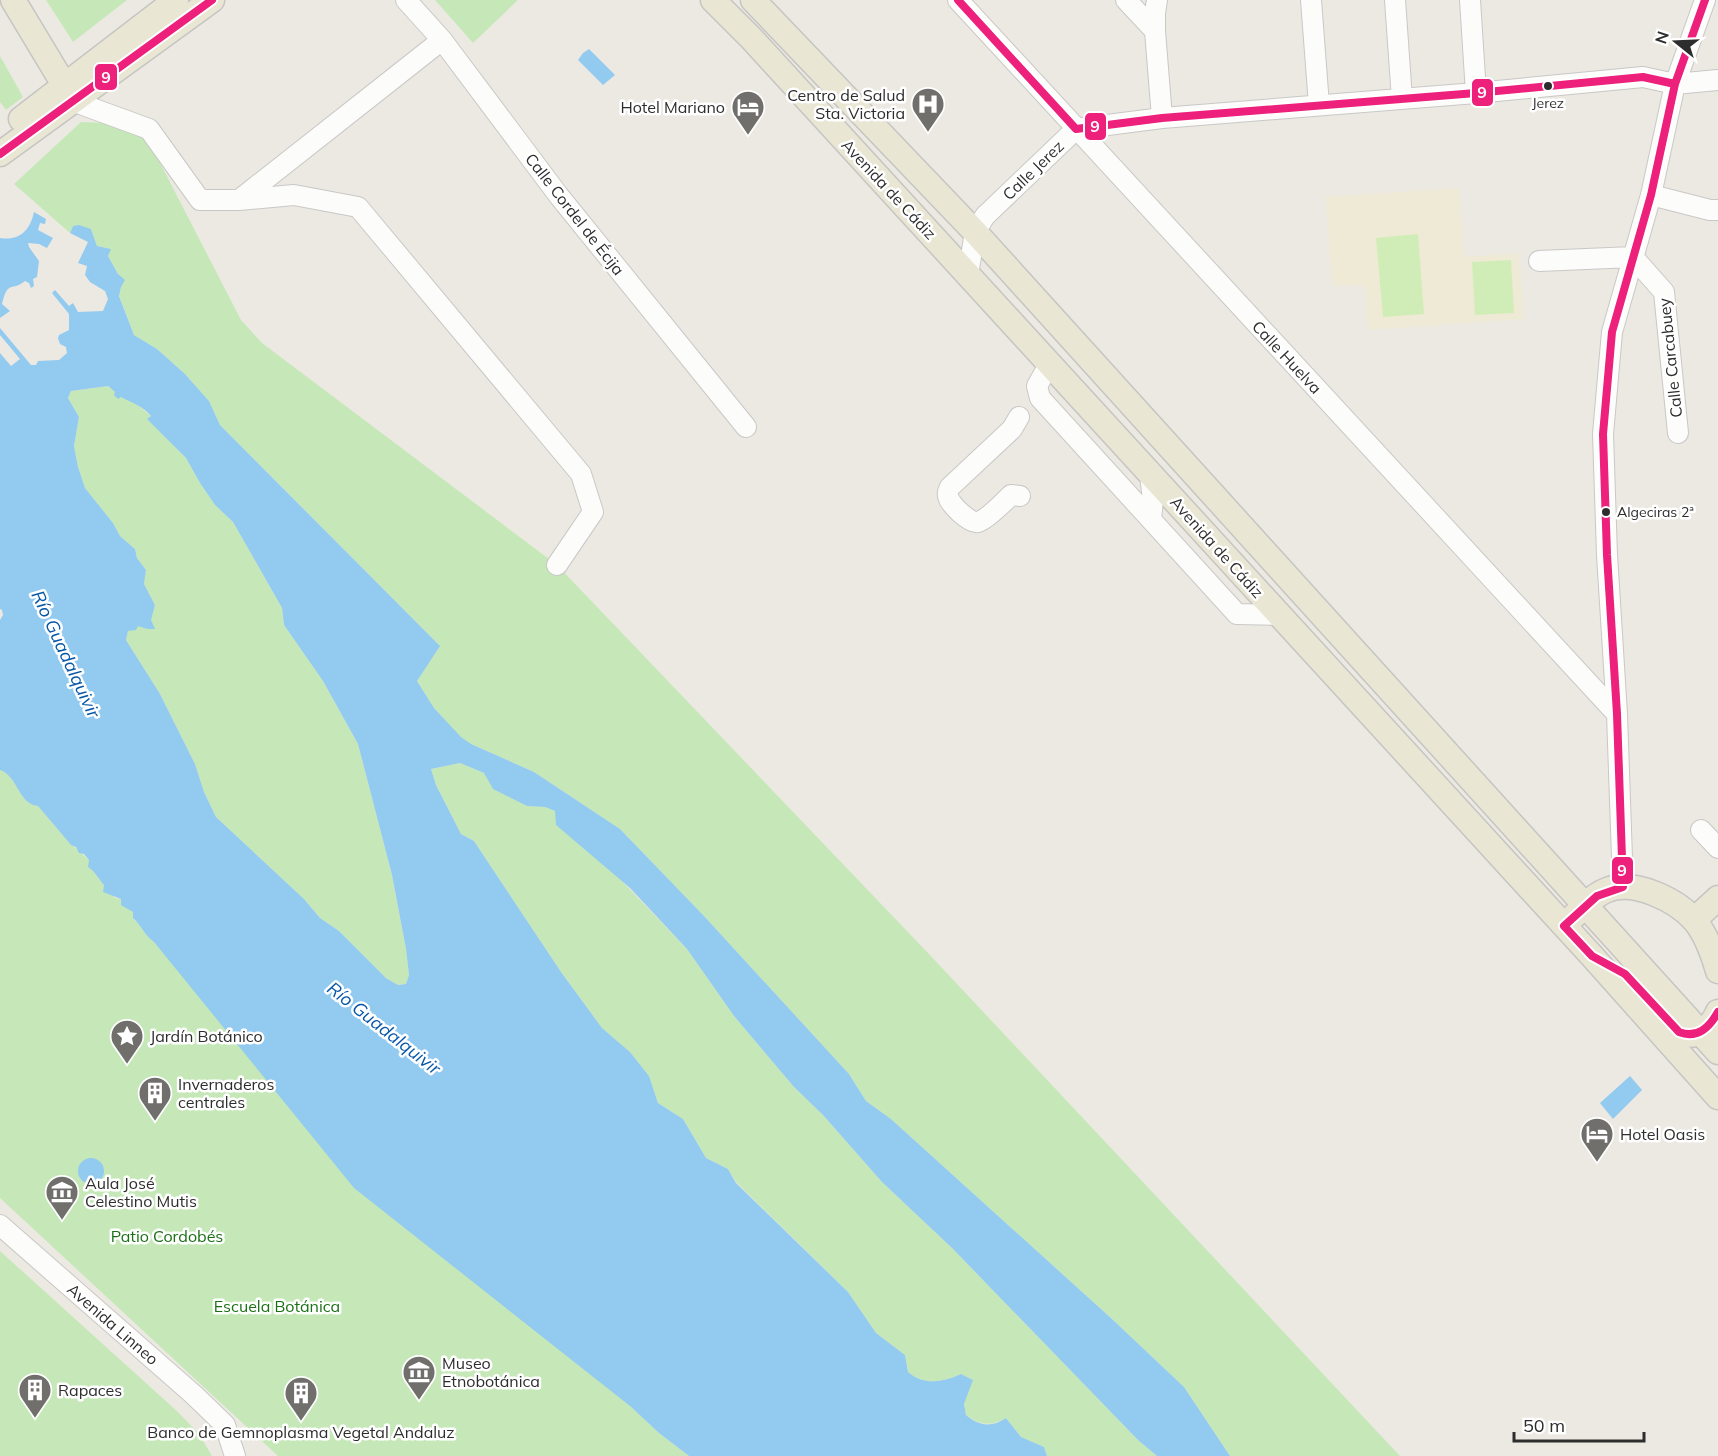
<svg xmlns="http://www.w3.org/2000/svg" width="1718" height="1456" font-family="Mulish,sans-serif">
	<style>
		.education { fill: #efead6 }
		.green { fill: #c6e8b9 }
		.pitch { fill: #d1edb7 }
		.water { fill: #93caf0; fill-rule: evenodd }
		.lines { fill: none; stroke-linecap: round; stroke-linejoin: round }
		.minor-casing { stroke: #c9c8c7; stroke-width: 22 }
		.major-casing { stroke: #c6c5c3; stroke-width: 27 }
		.minor { stroke: #fcfcfb; stroke-width: 20 }
		.major { stroke: #e9e6d4; stroke-width: 24 }
		.bus-1-casing { stroke: #fff; stroke-width: 12 }
		.bus-1 { stroke: #ed207b; stroke-width: 8 }
		.bus-dot { fill: #2d2d2d; stroke: #fff; stroke-width: 2 }
		.labels { text-anchor: middle; dominant-baseline: central; stroke-width: 5; stroke-linejoin: round; paint-order: stroke }
		.bus-label { font-size: 14px; fill: #2d2d2d; stroke: #fff }
		.poi-label { font-size: 16px; fill: #2d2d2d; stroke: #fff; text-anchor: start }
		.street-label { font-size: 16px; fill: #2d2d2d; stroke: #fff }
		.park-label { font-size: 16px; fill: #1b7016; stroke: #fff }
		.water-label { font-size: 18px; font-style: italic; fill: #0657a8; stroke: #fff }
		.line-badge { stroke: #fff; stroke-width: 2 }
		.badge-label { font-size: 16px; text-anchor: middle; font-weight: bold; fill: #fff }
	</style>
	<rect width="100%" height="100%" fill="#ece9e2"/>
	<path class="education" d="M1459,188L1464,257L1519,253L1524,319L1368,330L1365,285L1332,286L1326,197Z"/>
	<path class="green" d="M46,0H127L73,42Z
		M435,0H518L473,43Z
		M0,56L23,97L6,110L0,102Z
		M81,122L140,124L241,320L262,343L557,565L928,953L1400,1456H1230L1184,1387L1112,1319L891,1119L866,1101L849,1074L704,916L620,829L534,772L471,744L460,737L434,708L417,681L439,645L220,425L209,401L185,374L157,349L134,335L119,295L121,287L118,274L108,256L110,249L97,246L91,229L73,226L70,233L14,184Z
		M108,386L121,397L134,402L151,416L148,419L186,458L200,483L215,505L233,522L282,608L284,625L323,681L358,744L392,875L406,949L409,975L406,984L398,985L386,978L339,931L320,918L304,899L216,817L204,792L195,764L160,694L126,640L128,631L137,625L147,629L155,605L144,584L146,570L137,558L135,549L120,536L113,523L85,488L78,467L74,446L79,417L68,398L71,391Z
		M460,763L484,773L527,806L545,807L555,811L687,949L734,1016L794,1087L823,1115L882,1182L952,1248L1138,1440L1157,1456H1047L1044,1447L1021,1437L1006,1418C991,1427 979,1425 966,1415L964,1404L972,1380L961,1374C943,1382 924,1386 908,1372L905,1355L876,1333L848,1292L736,1182L728,1169L706,1158L683,1119L658,1103L649,1076L630,1052L602,1028L561,972L474,841L461,834L436,785L431,769Z
		M0,770C18,776 18,804 38,806L66,839L90,861L98,878L115,898L121,899L133,912V918C142,926 144,935 154,942L630,1406L659,1433L689,1456H278L0,1198Z
		M0,1251L178,1412L199,1434L212,1456H0Z"/>
	<path class="pitch" d="M1418,234L1424,314L1383,317L1376,238Z
		M1511,260L1514,313L1475,315L1472,262Z"/>
	<path class="water" d="M589,49L615,75L603,85L578,60L583,53Z
		M34,212L46,219L45,224L40,223L38,230L53,238L47,248L39,244L28,243L29,247L39,261L37,277L33,279L34,286L31,288L29,283L25,281C12,292 8,279 2,304L10,311L0,318V238C19,241 30,231 34,212Z
		M79,225L91,229L97,246L111,249L108,256L118,274L125,280L121,287L119,296L134,335L157,349L185,374L209,401L220,425L440,646L417,681L434,708L461,737L471,744L534,772L620,829L704,916L849,1074L866,1101L891,1119L1112,1319L1184,1387L1230,1456H1157L1138,1440L952,1248L882,1182L823,1115L794,1087L734,1016L687,949L630,888L556,825L555,811L545,807L527,806L493,789L484,773L460,763L431,769L436,785L461,834L474,841L561,972L602,1028L630,1052L649,1076L658,1103L683,1119L706,1158L728,1169L736,1183L848,1292L876,1333L905,1355L908,1372C924,1386 943,1382 961,1374L973,1380L964,1404L966,1415C979,1426 991,1428 1006,1418L1021,1437L1044,1447L1047,1456H689L659,1433L630,1406L354,1188L154,942C144,935 142,926 133,918V912L121,905V899L103,892L104,885C98,879 96,872 88,867L89,860L84,854L79,853L76,847L71,845L38,806C18,804 18,776 0,770V620L3,615L2,610L0,609V353L11,366L20,359L0,335V328L31,365H36L38,361L59,360L67,353L66,347L60,344L58,338L59,335L69,330V314L52,293L55,290L69,306L73,303L78,312L103,311L108,299L105,291L90,282L85,275L87,266L78,263L88,242L70,233L73,226ZM108,386L115,392L114,395L118,399L121,397C132,403 143,406 151,416L147,419L186,458L200,483L215,505L233,522L282,608L284,625L323,681L358,744L392,875L406,949L409,975L406,984L398,985L386,978L339,931L320,918L304,899L216,817L204,792L195,764L160,694L126,640L128,631L136,630L138,626L147,629H155L151,620L155,605L144,584L146,570L137,558L135,549L120,536L113,523L85,488L78,467L74,446L79,417L68,398L71,391Z
		M1630,1076L1642,1090L1613,1119L1600,1103Z
		M78 1171a13 13 0 1 1 26 0a13 13 0 1 1-26 0Z"/>
	<g class="lines">
		<g class="minor-casing">
			<path id="minor" d="M406,0L442,40L559,196L746,427
				M958,0L1617,714
				M1126,0L1155,31
				M1157,0L1155,13V31L1162,118
				M1311,0L1319,105
				M1395,0L1402,99
				M1470,0L1476,93
				M75,102L149,129L200,200H239L294,195L358,207L581,474L593,512L557,565
				M1651,195L1710,210H1718
				M239,200L442,40
				M1539,261L1633,257L1664,292L1678,433
				M968,275L975,232L985,216L1076,129L1162,118L1476,93L1643,77L1675,84L1718,80
				M1050,363L1037,386L1040,398L1237,614L1279,615
				M1019,417L1012,429L950,487C948,491 947,492 948,496C949,504 970,524 978,522C986,520 1004,502 1011,495L1020,496
				M1150,474L1153,500L1151,519
				M1701,830L1718,848
				M1623,887L1617,714L1607,555L1603,434L1612,332L1651,195L1675,84L1705,0
				M0,1225L194,1395L225,1425L235,1456"/>
		</g>
		<g class="major-casing">
			<path id="major" d="M13,0L72,98
				M713,0L751,38L1592,956L1718,1097
				M753,0L975,232L1718,1052
				M21,119L176,0
				M0,154L212,0
				M1574,916C1584,906 1594,895 1607,890C1634,879 1677,900 1695,921C1706,934 1713,954 1718,971
				M1694,920L1718,898
				M1687,1035C1702,1035 1712,1026 1718,1012"/>
		</g>
		<use href="#minor" class="minor"/>
		<use href="#major" class="major"/>
		<g class="bus-1-casing">
			<path id="bus-1" d="M958,0L1076,129L1162,118L1476,93L1643,77L1675,84
				M1705,0L1675,84L1651,195L1612,332L1603,434L1607,555L1617,714L1623,887L1597,896L1564,926L1592,956L1625,974L1679,1032C1697,1039 1709,1028 1718,1012
				M0,154L212,0"/>
		</g>
		<use href="#bus-1" class="bus-1"/>
	</g>
	<defs>
		<g id="hospital-pin" transform="scale(1.725)"><path d="M0 17L-7.5 6A9.5 9.5 0 1 1 7.5 6Z" fill="#706f6c" stroke="#fff"/><path d="M-5-5h3v3.5h4V-5h3V5h-3V1.5h-4V5h-3Z" fill="#fff"/></g>
		<g id="hotel-pin" transform="scale(1.725)"><path d="M0 17L-7.5 6A9.5 9.5 0 1 1 7.5 6Z" fill="#706f6c" stroke="#fff"/><path d="M-6-4.5h1.5V1H6V5H4.5V3h-9V5H-6ZM-4 0a1.8 1.8 0 1 1 3.6 0ZM.5 0V-2.5h3Q6-2.5 6 0Z" fill="#fff"/></g>
		<g id="sight-pin" transform="scale(1.725)"><path d="M0 17L-7.5 6A9.5 9.5 0 1 1 7.5 6Z" fill="#706f6c" stroke="#fff"/><path d="M0-6L1.8-2.2L6-1.7L2.9 1.2L3.7 5.4L0 3.3L-3.7 5.4L-2.9 1.2L-6-1.7L-1.8-2.2Z" fill="#fff"/></g>
		<g id="building-pin" transform="scale(1.725)"><path d="M0 17L-7.5 6A9.5 9.5 0 1 1 7.5 6Z" fill="#706f6c" stroke="#fff"/><path d="M-4-6H4V6H1V3H-1V6H-4ZM-2.5-4.3h1.7v1.8h-1.7ZM.8-4.3h1.7v1.8H.8ZM-2.5-1h1.7V.8h-1.7ZM.8-1h1.7V.8H.8Z" fill="#fff"/></g>
		<g id="museum-pin" transform="scale(1.725)"><path d="M0 17L-7.5 6A9.5 9.5 0 1 1 7.5 6Z" fill="#706f6c" stroke="#fff"/><path d="M0-6L6-3V-2H-6V-3ZM-5-1h2V3h-2ZM-1-1h2V3h-2ZM3-1h2V3H3ZM-6 4H6V6H-6Z" fill="#fff"/></g>
	</defs>
	<g fill-rule="evenodd">
		<use href="#hospital-pin" x="928" y="104"/>
		<use href="#hotel-pin" x="748" y="107"/>
		<use href="#sight-pin" x="127" y="1036"/>
		<use href="#building-pin" x="155" y="1093"/>
		<use href="#hotel-pin" x="1597" y="1134"/>
		<use href="#museum-pin" x="62" y="1192"/>
		<use href="#museum-pin" x="419" y="1372"/>
		<use href="#building-pin" x="35" y="1390"/>
		<use href="#building-pin" x="301" y="1393"/>
	</g>
	<g class="bus-dot">
		<circle cx="1548" cy="86" r="5"/>
		<circle cx="1606" cy="512" r="5"/>
	</g>
	<g class="labels">
		<g class="bus-label">
			<text x="1548" y="103">Jerez</text>
			<text x="1617" y="512" text-anchor="start">Algeciras 2ª</text>
		</g>
		<g class="poi-label">
			<text x="905" y="95" text-anchor="end">Centro de Salud<tspan x="905" dy="18">Sta. Victoria</tspan></text>
			<text x="725" y="107" text-anchor="end">Hotel Mariano</text>
			<text x="150" y="1036">Jardín Botánico</text>
			<text x="178" y="1084">Invernaderos<tspan x="178" dy="18">centrales</tspan></text>
			<text x="1620" y="1134">Hotel Oasis</text>
			<text x="85" y="1183">Aula José<tspan x="85" dy="18">Celestino Mutis</tspan></text>
			<text x="442" y="1363">Museo<tspan x="442" dy="18">Etnobotánica</tspan></text>
			<text x="58" y="1390">Rapaces</text>
			<text x="301" y="1432" text-anchor="middle">Banco de Gemnoplasma Vegetal Andaluz</text>
		</g>
		<g class="street-label">
			<text transform="translate(1033 170) rotate(-44)">Calle Jerez</text>
			<text transform="translate(889 189) rotate(47)">Avenida de Cádiz</text>
			<text transform="translate(575 214) rotate(52)">Calle Cordel de Écija</text>
			<text transform="translate(1287 357) rotate(47)">Calle Huelva</text>
			<text transform="translate(1670 358) rotate(-96)">Calle Carcabuey</text>
			<text transform="translate(1217 547) rotate(48)">Avenida de Cádiz</text>
			<text transform="translate(113 1324) rotate(41)">Avenida Linneo</text>
		</g>
		<g class="park-label">
			<text x="167" y="1236">Patio Cordobés</text>
			<text x="277" y="1306">Escuela Botánica</text>
		</g>
		<g class="water-label">
			<text transform="translate(66 654) rotate(65)">Río Guadalquivir</text>
			<text transform="translate(384 1028) rotate(38)">Río Guadalquivir</text>
		</g>
	</g>
	<g class="line-badge">
		<rect x="94" y="63" width="24" height="28" rx="6" fill="#ed207b"/>
		<rect x="1471" y="78" width="23" height="29" rx="6" fill="#ed207b"/>
		<rect x="1084" y="112" width="23" height="29" rx="6" fill="#ed207b"/>
		<rect x="1611" y="856" width="23" height="29" rx="6" fill="#ed207b"/>
	</g>
	<g class="badge-label">
		<text x="106" y="83">9</text>
		<text x="1482" y="98">9</text>
		<text x="1095" y="132">9</text>
		<text x="1622" y="876">9</text>
	</g>
	<g transform="translate(1676 42) rotate(288)" stroke="#ffffff" stroke-width="4.5" paint-order="stroke">
	<path d="M0-4.5L10 22L0 15L-10 22Z" fill="#2d2d2d"/>
	<text y="-9" font-size="16" font-weight="bold" text-anchor="middle" fill="#2d2d2d">N</text>
	</g>
	<path d="M1514 1432v9h130v-9" fill="none" stroke="#2d2d2d" stroke-width="3"/>
	<text x="1523" y="1432" font-size="18" fill="#2d2d2d" stroke="#ffffff" stroke-width="4.5" paint-order="stroke">50 m</text>
</svg>
